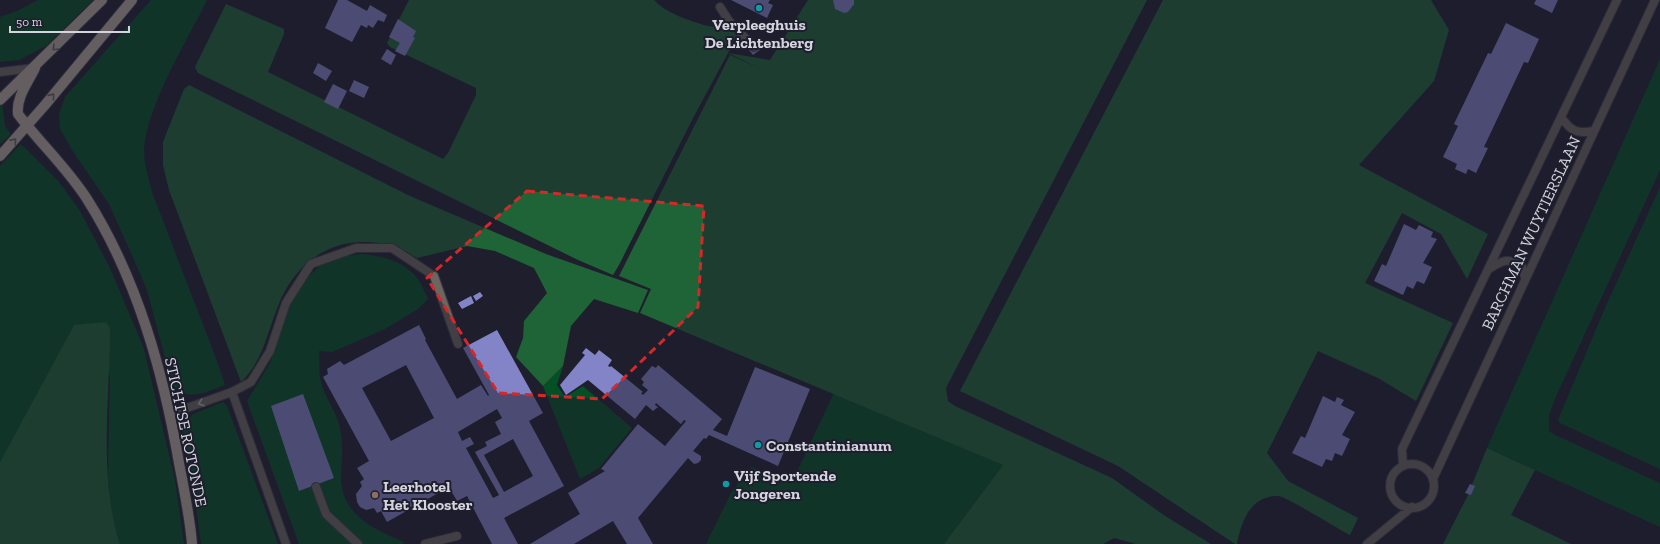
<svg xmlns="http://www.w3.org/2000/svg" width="1660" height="544" font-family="'Zilla Slab',serif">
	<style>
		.green { fill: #045025 }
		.forest { fill: #1e6436 }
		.building { fill: #8384c7; fill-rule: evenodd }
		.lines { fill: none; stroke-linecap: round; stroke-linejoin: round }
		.service-casing { stroke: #3b3b49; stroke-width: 10 }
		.minor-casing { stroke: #3b3b49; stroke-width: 10 }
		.tertiary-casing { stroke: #3b3b49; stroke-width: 10 }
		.primary-casing { stroke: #3b3b49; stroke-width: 12 }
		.service { stroke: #6d6660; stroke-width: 8 }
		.minor { stroke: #6d6660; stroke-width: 8 }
		.tertiary { stroke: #6d6660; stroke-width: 8 }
		.primary { stroke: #bbaea1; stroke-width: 10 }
		.oneway { stroke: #655f61 }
		.oneway2 { stroke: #b4b3b8 }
		.marked { fill: none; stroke: #d62828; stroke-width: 3; stroke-dasharray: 8 5; stroke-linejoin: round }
		.culture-dot { fill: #0f9aa8; stroke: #1e1e2d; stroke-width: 1.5 }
		.education-dot { fill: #8d6e63; stroke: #1e1e2d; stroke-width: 1.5 }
		.labels { text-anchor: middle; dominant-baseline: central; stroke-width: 4; stroke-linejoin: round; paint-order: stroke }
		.poi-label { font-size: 16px; font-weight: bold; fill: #d3d4de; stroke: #1e1e2d; text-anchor: start }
		.street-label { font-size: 16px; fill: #d3d4de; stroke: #1e1e2d }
	</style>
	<rect width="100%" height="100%" fill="#1e1e2d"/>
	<path class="green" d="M38,0H93L46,46L19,60L0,62V17L17,11Z
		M151,0H207C188,39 146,107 144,150C144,165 149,180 153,195L217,361L225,385C206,392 187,403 172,384L147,290L132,255L109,204L74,153L60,129L59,114L65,97Z
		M1660,59V170L1554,401L1549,415V431L1553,434L1660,483V527L1487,448Z
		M2,103L5,126L11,134L0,144V105Z
		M21,144L59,182L80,211L110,268L144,349L175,480L184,544H120L110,511L108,477L110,376L74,325L0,462V166Z
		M1660,187V469L1560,423L1558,420L1605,308Z
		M361,254C383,256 404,261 418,279C422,285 425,293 428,299L418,309L385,329L332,352L319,351C320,361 318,372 321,382C324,396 334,408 338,421C344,440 342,454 341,473C339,513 372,529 404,542L403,544H299L247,401L270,363L283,321L293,297L309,276L322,264L340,257Z
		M563,366L557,385L565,397L583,386L632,428L599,468L580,479L543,386Z
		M834,393L1003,465L944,544H706L732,491L752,467L791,484Z
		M223,402L227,406L278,544H201L191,468L183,432L186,422L193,414Z"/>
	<path class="forest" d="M409,0H654C666,13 687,20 704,25C715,28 726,28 737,34L728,53L770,60L808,0H1147L946,388L948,401L955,406L1112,478L1165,516L1211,544H1136L1114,538L1103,544H944L1003,465L640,313L651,289L619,276L730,55L761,69L728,53L692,120L619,265L613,275L578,260L198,73L195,67L226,4L284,29V34L268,72L443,159L448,153L476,95V88L390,47L387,43Z
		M1163,0H1431L1449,30L1434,81L1359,165L1488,234L1467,279L1441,234L1402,213L1365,283L1453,323L1416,401L1378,378L1318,351L1267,453L1288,481L1358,518L1350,535C1338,529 1287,497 1279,496C1251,494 1241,522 1237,544H1235L1118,466L960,391Z
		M189,85L410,196L546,254L648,290L638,313L594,299L571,326L563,366L543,386L516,357L523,338L524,321L547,293L534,268L495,251L467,246L417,258C395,244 376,240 350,243C316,248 290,274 278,306C267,333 263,361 241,382L169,190L163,165V142L184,89Z
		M106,322L110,328C110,396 98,479 120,544H0V462L74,325Z
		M1487,448L1535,470L1511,515L1571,544H1443L1467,497Z"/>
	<path class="building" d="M338,0H347L367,11L370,5L387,15L384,22L378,20L373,28L368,25L367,28L361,25L352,42L325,28Z
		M731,0H770L768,3L773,5L767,18Z
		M833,0H854V4L848,12L844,13L835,9Z
		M1536,0H1558L1552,13L1534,4Z
		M398,19L416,31L413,37L415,38L405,56L395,51L400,43L389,37Z
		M1506,23L1539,39L1528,63L1524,62L1484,147L1488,148L1476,173L1468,169L1466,174L1455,169L1457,164L1443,157L1458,126L1454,124L1488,53L1491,54Z
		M757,43L761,49L753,55L749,50Z
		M387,49L396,55L391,65L381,59Z
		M318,63L332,71L326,81L313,73Z
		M354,80L369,87L364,98L349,91Z
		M333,84L347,91L338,109L324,102Z
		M1404,224L1416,230L1419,225L1433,232L1431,237L1437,239L1423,263L1432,267L1424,284L1417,281L1413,289L1407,286L1403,295L1374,281L1382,264L1386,266Z
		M480,292L483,296L476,301L473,296Z
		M471,296L474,303L462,309L458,303Z
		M419,325L426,339L425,340L457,399L481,385L488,396L489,395L463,348L497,330L543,413L529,421L564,486L504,518L518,544H492L467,496L457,501L449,487L387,522L381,511L377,513L374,508L366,510L360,507L357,502L356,494L362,486L360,482L364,479L357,468L369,461L323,377L328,374L327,369L340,361L344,365ZM406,365L434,418L391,441L362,388ZM497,409L502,418L495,422L501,434L485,442L487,446L475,452L499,495L493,498L466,448L474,444L470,437L462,441L458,432ZM513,439L533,476L504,492L484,455Z
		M586,348L595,355L599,350L612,360L608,366L610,367L611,366L643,392L641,393L643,395L648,390L642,385L644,382L641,379L652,366L656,368L658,365L722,419L713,430L727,436L755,367L810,389L778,466L709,435L706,439L704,438L693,451L701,456V460L698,463L694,464L688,458L638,518L653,544H627L613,521L574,544H530L580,514L568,493L605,471L601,469L638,424L665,446L686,421L684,420L681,424L656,403L655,405L658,407L653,411L646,405L635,419L588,380L566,395L560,385L585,355L582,353Z
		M303,394L334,478L299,491L271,406Z
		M1323,396L1335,402L1337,397L1344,400L1341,405L1355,412L1342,435L1350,439L1342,456L1335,453L1332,461L1326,459L1322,467L1292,453L1301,436L1305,438Z
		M1470,484L1475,486L1471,495L1465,493Z"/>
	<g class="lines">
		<g class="service-casing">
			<path id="service" d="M720,7L729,21L754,47
				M1561,117C1571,131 1576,134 1593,131
				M1489,269C1503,260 1508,257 1522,267L1525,278
				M232,392L251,382L270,351L286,303L311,264L356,248H392L434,276L458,344
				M1390 486a22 22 0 1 1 44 0a22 22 0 1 1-44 0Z
				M1403,466L1402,449L1617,0
				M1433,479L1655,0
				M316,487L326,514L358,544
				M425,544L457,536
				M1367,544L1412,507"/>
		</g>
		<g class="minor-casing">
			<path id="minor" d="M170,414L232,392L286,544"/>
		</g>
		<g class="tertiary-casing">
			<path id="tertiary" d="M0,72L34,68"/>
		</g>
		<g class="primary-casing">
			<path id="primary" d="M35,68C28,83 16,97 18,114C40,143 67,168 87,199C137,278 163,371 179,463C184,490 190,517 192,544
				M0,100L102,0
				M0,156L45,105L132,0"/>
		</g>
		<use href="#service" class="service"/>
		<use href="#minor" class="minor"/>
		<use href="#tertiary" class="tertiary"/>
		<use href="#primary" class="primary"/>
	</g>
	<defs><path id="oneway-chevron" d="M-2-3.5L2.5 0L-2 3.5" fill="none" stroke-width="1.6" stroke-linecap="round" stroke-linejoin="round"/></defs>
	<g class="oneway">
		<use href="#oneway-chevron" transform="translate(55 48) rotate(135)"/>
		<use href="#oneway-chevron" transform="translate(52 96) rotate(-51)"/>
		<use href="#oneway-chevron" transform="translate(14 141) rotate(-48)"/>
	</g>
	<use class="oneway2" href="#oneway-chevron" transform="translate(201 403) rotate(161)"/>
	<path d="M0 0H1660V544H0ZM527,191L704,206L698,307L602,399L498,393L427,278Z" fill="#1e1e2d" fill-opacity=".55" fill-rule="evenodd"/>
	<path class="marked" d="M527,191L704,206L698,307L602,399L498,393L427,278Z"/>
	<g class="culture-dot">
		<circle cx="759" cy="8" r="4"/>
		<circle cx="758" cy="445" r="4"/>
		<circle cx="726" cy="484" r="4"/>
	</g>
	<circle class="education-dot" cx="375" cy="495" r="4"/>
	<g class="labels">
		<g class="poi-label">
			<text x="759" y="24" text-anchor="middle">Verpleeghuis<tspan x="759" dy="18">De Lichtenberg</tspan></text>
			<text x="766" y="445">Constantinianum</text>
			<text x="734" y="475">Vijf Sportende<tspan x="734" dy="18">Jongeren</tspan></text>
			<text x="383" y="486">Leerhotel<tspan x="383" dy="18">Het Klooster</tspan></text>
		</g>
		<g class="street-label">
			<text transform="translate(1531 233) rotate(-65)">BARCHMAN WUYTIERSLAAN</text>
			<text transform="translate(186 432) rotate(78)">STICHTSE ROTONDE</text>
		</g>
	</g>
	<path d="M10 26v6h119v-6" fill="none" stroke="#d3d4de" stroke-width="2"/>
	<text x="16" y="26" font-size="12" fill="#d3d4de" stroke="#1e1e2d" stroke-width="3" paint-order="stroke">50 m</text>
</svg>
